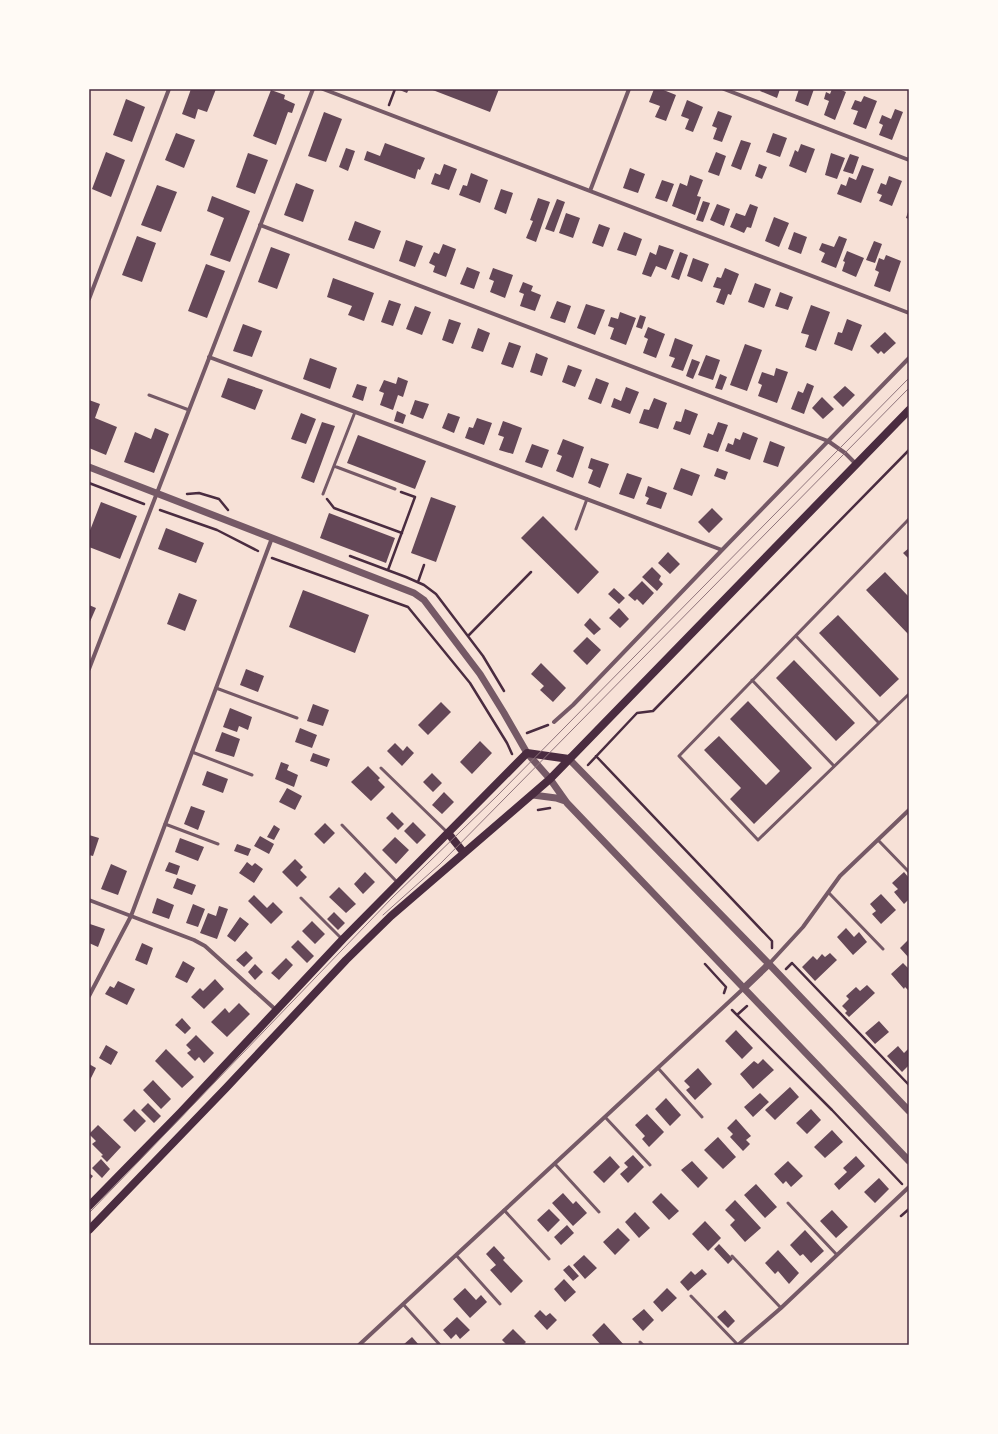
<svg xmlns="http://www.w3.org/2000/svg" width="998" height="1434" font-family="'DejaVu Sans',sans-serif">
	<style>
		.building { fill: #644757 }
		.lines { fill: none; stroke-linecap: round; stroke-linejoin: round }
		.path { stroke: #4a2c40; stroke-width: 2.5 }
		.service { stroke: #755966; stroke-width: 3 }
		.minor { stroke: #755966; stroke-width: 4 }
		.tertiary { stroke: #755966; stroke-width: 7 }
		.secondary { stroke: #4a2c40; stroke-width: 8 }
		.tram { stroke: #8f747c; stroke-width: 1 }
		.neatline { fill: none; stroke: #4a2c40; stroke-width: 1.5 }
	</style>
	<rect width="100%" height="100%" fill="#f7e1d7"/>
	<path class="building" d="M191,89H216L207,112L198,109L195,119L182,114Z
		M397,89H409L407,93Z
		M430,89H499L490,112Z
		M654,89H661L676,95L666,121L655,117L660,106L649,102Z
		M761,89H780L777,98L760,91Z
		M799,89H814L808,106L795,101Z
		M832,89H839L846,92L835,120L824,115L829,101L824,99L826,92L830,94Z
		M271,90L285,95L284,99L295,104L292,113L288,112L276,145L253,136Z
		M864,96L877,101L866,129L853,124L858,111L851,109L855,100L861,102Z
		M126,99L145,107L132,142L113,135Z
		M687,100L703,107L693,132L685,129L689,119L681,116Z
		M895,109L903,112L892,140L879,135L883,125L879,123L882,115L891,119Z
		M718,111L732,116L722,142L713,139L717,128L712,126Z
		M324,112L342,119L326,162L308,156Z
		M176,133L195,140L184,168L165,160Z
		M773,133L787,138L780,157L766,152Z
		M741,140L751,143L741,170L731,166Z
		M385,143L425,158L420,170L418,169L415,179L364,160L367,151L380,156Z
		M801,144L815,149L806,173L789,166L795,150L798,152Z
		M346,148L355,151L348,171L339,167Z
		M106,152L125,160L111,197L92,189Z
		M716,152L726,156L719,176L708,172Z
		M248,153L268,160L255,194L236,187Z
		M831,153L845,158L837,179L825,175Z
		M850,154L859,157L853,174L843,171Z
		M444,164L457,169L449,190L431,184L435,173L440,175Z
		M759,164L767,167L762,179L755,176Z
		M862,165L874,169L861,203L837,194L841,184L846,186L849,177L856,180Z
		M630,168L645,174L638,193L623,188Z
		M471,173L488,180L480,203L459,195L463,185L467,186Z
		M690,175L703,180L697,196L701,197L695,215L672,206L680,183L687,186Z
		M889,176L902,181L892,206L879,201L882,195L877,193L881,183L886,185Z
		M662,180L674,184L667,202L655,198Z
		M296,183L314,190L303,222L284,215Z
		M157,185L177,192L161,232L141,225Z
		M501,189L513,193L506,214L494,209Z
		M212,196L250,211L230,262L210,255L224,218L207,211Z
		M538,198L550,202L536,242L526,238L533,221L530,220Z
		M557,199L565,202L554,232L545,229Z
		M703,201L710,203L703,222L696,220Z
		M717,204L730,209L724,226L710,220Z
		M750,204L758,207L751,228L747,227L744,233L730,227L736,213L745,216Z
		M909,209V219L906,218Z
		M566,213L580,218L573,238L559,233Z
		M774,217L789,223L779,247L765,241Z
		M355,221L381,231L374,249L348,240Z
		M599,224L610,228L603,247L592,243Z
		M624,232L642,239L636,256L617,250Z
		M794,232L807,237L801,254L788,249Z
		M137,236L156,243L142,282L122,275Z
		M839,236L847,239L836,268L821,262L825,253L819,250L822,243L834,247Z
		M406,240L423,246L415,267L399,261Z
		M874,241L882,244L875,263L866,260Z
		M443,244L456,249L446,277L433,272L435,266L429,263L434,252L439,254Z
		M659,245L674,250L666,270L656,266L651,277L642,274L650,252L656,255Z
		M271,247L290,254L277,289L258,282Z
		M847,251L864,258L856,277L842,271L845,262L843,261Z
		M680,252L688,255L679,280L671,277Z
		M886,255L901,261L890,292L874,286L879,272L875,270L879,258L884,260Z
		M693,258L709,264L702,282L687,276Z
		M206,264L225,271L207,318L188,311Z
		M467,267L480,272L474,289L460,284Z
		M493,268L513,275L505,298L490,292L494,281L489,279Z
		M725,268L739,274L731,295L728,294L724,305L716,302L721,289L713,287L717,277L721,278Z
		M333,278L374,293L364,321L348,315L352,306L327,297Z
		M523,282L533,286L531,291L541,295L535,311L520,306L524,294L519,292Z
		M755,283L771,289L764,308L748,302Z
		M780,292L793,297L788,310L775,306Z
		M389,300L401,304L393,326L381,322Z
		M557,301L571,306L565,323L550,318Z
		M586,304L605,310L595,335L577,328Z
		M811,305L830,312L816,351L805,347L809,335L801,333Z
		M415,306L431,312L422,335L406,329Z
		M620,312L636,318L626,345L610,339L614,328L608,326L611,317L618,319Z
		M640,315L646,317L642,329L636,327Z
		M449,319L461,323L453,344L442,340Z
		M847,319L862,325L852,351L834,344L838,332L842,333Z
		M243,324L262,331L252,357L233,351Z
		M648,327L665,334L656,358L643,353L648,339L644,337Z
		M478,328L490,333L483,352L471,348Z
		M885,332L896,343L884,354L881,351L878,354L870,346Z
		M675,338L693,345L683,371L671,367L675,358L669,356Z
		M509,342L521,346L513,368L501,364Z
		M745,344L762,350L747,391L730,385Z
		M536,353L548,358L542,376L530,372Z
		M706,355L720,360L713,380L698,375Z
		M310,358L337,368L330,389L303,379Z
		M692,359L700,362L693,379L686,376Z
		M568,365L582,370L575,387L562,382Z
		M776,368L788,372L777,403L758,396L762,385L758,383L762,372L774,376Z
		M720,374L727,377L722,390L715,388Z
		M398,377L408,381L403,397L398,395L393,410L380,405L384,393L379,391L384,380L396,384Z
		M228,378L263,390L255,410L221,397Z
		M596,378L609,383L601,404L588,399Z
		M807,383L814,386L804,414L791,409L798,391L803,393Z
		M357,384L367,387L363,401L352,397Z
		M845,386L855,395L843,407L833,397Z
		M626,387L639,392L630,414L611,407L614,398L621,401Z
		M822,397L834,409L823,419L812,408Z
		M654,398L667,403L658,429L639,423L644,409L649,410Z
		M89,400L100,404L95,418L117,427L106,455L89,448Z
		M415,400L429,404L423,419L410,414Z
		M685,409L698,414L690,435L673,429L676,421L681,422Z
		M397,411L406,415L403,424L394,421Z
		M301,413L316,419L306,444L291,439Z
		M448,413L460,417L454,433L442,428Z
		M477,418L492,423L484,445L465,438L469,427L473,428Z
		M503,421L522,428L513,454L499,450L504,437L498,435Z
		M322,422L335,426L314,483L301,478Z
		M718,422L728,425L718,452L703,447L708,433L713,435Z
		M155,428L169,434L154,473L124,462L135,432L151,439Z
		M743,432L758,438L750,460L725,451L728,443L733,445L735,438L740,440Z
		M358,435L426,461L415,489L347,463Z
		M563,439L584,447L573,478L556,471L562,456L557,454Z
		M770,441L785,447L778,467L763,462Z
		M532,444L549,450L542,468L525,462Z
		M591,458L609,464L600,488L588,483L593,470L588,468Z
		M681,468L700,475L692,496L673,489Z
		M717,468L728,472L725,480L714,476Z
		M627,473L642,478L634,499L619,494Z
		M648,486L667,493L661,509L646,504L649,498L645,496Z
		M431,497L456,506L436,562L411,553Z
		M101,502L137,516L120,559L89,547V533Z
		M712,508L723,519L709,533L698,522Z
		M329,513L395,538L386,563L320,538Z
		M543,516L599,572L578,594L521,538Z
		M166,528L204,543L196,563L158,549Z
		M909,548V559L903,553Z
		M668,552L680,564L670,574L658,563Z
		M652,567L661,576L659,580L663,584L657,591L642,577Z
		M885,572L909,597V635L866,590Z
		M642,581L654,593L643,605L637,599L635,601L628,595Z
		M614,588L625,598L619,604L608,594Z
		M303,590L369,615L355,653L289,627Z
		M179,593L197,600L185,631L167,624Z
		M89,605L96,608L89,624Z
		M619,608L629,619L620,628L609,618Z
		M838,615L899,679L880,697L819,633Z
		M590,618L601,629L594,635L584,625Z
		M587,637L601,650L587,665L573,651Z
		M794,660L855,723L836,741L776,678Z
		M541,663L566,688L553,702L540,690L544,686L531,674Z
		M246,669L264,676L258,692L240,685Z
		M748,701L812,768L754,824L730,799L741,788L704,750L719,736L766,785L780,771L730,719Z
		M441,702L451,712L428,735L418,725Z
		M313,704L329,710L323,726L307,721Z
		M230,708L252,717L248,730L239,726L237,732L223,727Z
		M300,728L317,735L312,748L295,742Z
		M222,732L240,739L234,757L215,751Z
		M480,741L492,753L472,774L460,762Z
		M395,743L403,751L407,746L414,753L402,766L387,751Z
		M313,753L330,759L327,767L310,761Z
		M281,762L289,765L287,770L298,775L294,787L275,779Z
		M368,766L380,778L378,780L385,787L371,801L351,782Z
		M207,771L228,779L223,793L202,785Z
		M432,773L442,783L433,792L423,782Z
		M287,788L302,796L295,810L279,802Z
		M444,792L454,802L442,814L432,805Z
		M191,806L205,811L198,830L184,824Z
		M392,812L404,824L398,830L386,818Z
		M413,822L426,835L417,844L404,831Z
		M325,823L335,833L324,844L314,834Z
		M274,825L280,829L274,840L267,837Z
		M89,835L99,838L93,856L89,855Z
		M260,836L274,844L269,854L254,846Z
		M395,837L409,850L396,864L382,850Z
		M180,838L204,847L198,861L175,852Z
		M237,844L251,849L248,856L234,851Z
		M295,859L303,867L300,870L307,877L297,887L282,872Z
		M169,862L180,866L177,875L165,871Z
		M247,862L252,866L255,863L263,869L254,883L239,873Z
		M111,864L127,871L118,895L101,889Z
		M365,872L375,882L363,894L354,884Z
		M904,872L909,878V899L904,904L894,892L898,889L892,883Z
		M177,878L196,885L192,895L173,888Z
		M339,887L356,904L346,913L329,897Z
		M881,894L896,910L881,924L872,914L876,911L870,904Z
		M254,895L267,908L273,902L283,912L271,924L248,901Z
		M157,898L174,905L169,919L152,913Z
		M193,904L205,909L198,927L186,923Z
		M219,906L228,909L217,939L200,933L208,913L216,916Z
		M334,912L345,923L338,930L327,919Z
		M240,917L249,924L235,942L227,936Z
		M312,921L325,934L315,944L302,931Z
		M90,924L105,929L98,947L89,943Z
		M846,928L854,937L859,932L867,942L853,955L837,937Z
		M909,939V958L900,948Z
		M298,940L314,956L307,963L291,947Z
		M142,943L153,948L147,965L135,960Z
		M246,951L253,958L244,967L236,960Z
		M830,953L837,960L815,981L802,967L813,956L817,960L822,954L825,957Z
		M286,958L293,965L279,980L271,973Z
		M183,961L195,968L187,983L175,977Z
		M903,963L909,969L908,990L905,987L904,989L891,974Z
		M255,964L263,972L255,980L248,972Z
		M215,979L224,989L204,1009L191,997L200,988L203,991Z
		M118,981L135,989L127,1005L105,994L110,986L114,988Z
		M867,985L875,993L849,1017L845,1013L847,1011L842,1006L849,999L846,996L856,987L860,991Z
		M239,1003L250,1014L227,1037L211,1022L225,1008L229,1013Z
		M182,1018L191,1028L185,1034L175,1025Z
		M879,1021L889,1032L875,1044L865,1033Z
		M736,1030L753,1048L742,1059L725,1041Z
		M196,1035L214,1053L204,1063L199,1057L195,1061L187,1053L191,1050L186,1045Z
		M106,1045L118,1052L111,1065L99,1058Z
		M898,1046L904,1053L909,1048V1065L902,1072L887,1056Z
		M166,1049L194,1077L182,1088L155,1061Z
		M763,1059L774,1070L753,1089L740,1074L754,1061L758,1064Z
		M89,1064L96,1068L90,1080L89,1079Z
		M698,1068L712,1084L695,1100L686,1090L690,1087L684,1081Z
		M153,1080L171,1099L161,1109L143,1090Z
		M790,1087L799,1097L775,1120L765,1110Z
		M760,1093L769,1102L753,1117L744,1107Z
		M666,1098L681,1115L670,1126L655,1109Z
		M148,1103L161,1116L154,1123L141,1110Z
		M134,1109L146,1121L135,1132L123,1120Z
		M811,1109L821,1120L807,1134L796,1123Z
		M647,1114L664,1132L649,1147L642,1139L645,1136L635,1125Z
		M736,1119L751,1136L746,1140L750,1144L743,1151L730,1137L733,1134L727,1128Z
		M98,1125L121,1147L107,1162L101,1156L103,1155L92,1144L96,1141L89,1134Z
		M832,1130L843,1142L825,1158L814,1147Z
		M718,1137L736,1157L723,1169L704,1150Z
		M633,1155L644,1167L628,1183L620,1174L628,1167L624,1163Z
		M610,1156L620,1167L604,1183L593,1172Z
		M856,1156L865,1166L839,1190L834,1184L847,1172L843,1168Z
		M101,1159L110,1169L102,1178L92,1168Z
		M692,1161L708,1178L698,1188L681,1170Z
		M788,1161L803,1176L791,1187L786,1181L783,1184L774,1174Z
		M89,1173L93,1176L89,1181Z
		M879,1178L889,1189L875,1203L864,1192Z
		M756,1184L777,1207L765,1218L744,1195Z
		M563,1193L573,1204L576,1201L587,1213L573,1226L552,1203Z
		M661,1193L679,1211L669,1220L652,1202Z
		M735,1200L761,1228L745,1242L730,1225L735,1220L725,1210Z
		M549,1209L560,1220L548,1232L537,1220Z
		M832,1210L848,1227L836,1238L820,1221Z
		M635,1212L650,1228L639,1238L625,1222Z
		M705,1221L721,1238L708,1251L692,1234Z
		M567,1225L574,1233L561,1245L554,1237Z
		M618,1228L630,1240L615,1255L603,1242Z
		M805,1230L824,1251L811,1263L803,1254L800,1256L790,1245Z
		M719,1244L733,1259L728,1264L714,1249Z
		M494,1246L505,1258L503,1260L523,1281L511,1293L490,1270L496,1265L486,1254Z
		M778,1250L799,1273L789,1284L778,1271L775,1274L765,1263Z
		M584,1255L597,1268L585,1279L573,1265Z
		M569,1265L579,1276L573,1281L563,1270Z
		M702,1269L707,1274L688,1291L680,1282L691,1271L695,1275Z
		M564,1279L576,1292L565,1302L554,1289Z
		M465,1288L476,1300L481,1295L487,1302L470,1318L453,1299Z
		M667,1288L677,1298L662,1312L653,1302Z
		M644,1309L654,1320L643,1331L632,1319Z
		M540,1310L546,1316L550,1313L557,1320L547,1330L534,1316Z
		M725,1310L735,1321L728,1328L717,1317Z
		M457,1317L470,1330L460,1339L456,1334L451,1339L443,1330Z
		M604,1323L624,1345H601L592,1335Z
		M513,1329L526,1342L523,1345H507L502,1340Z
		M412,1337L419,1345H403Z"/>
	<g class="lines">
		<path class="path" d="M389,105L395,89
			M89,483L144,504
			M187,494L199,493L219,499L228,510
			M327,499L334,508L402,533
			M160,510L217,530L258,551
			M350,556L406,577L424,585L436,594L483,656L504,691
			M272,558L408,607L470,683L507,743L512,754
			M388,570L415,497L401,492
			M418,582L424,565
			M468,636L531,572
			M527,733L548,725
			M596,756L772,941V948
			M588,765L637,713L653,711L909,450
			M538,810L550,808
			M705,964L726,987L724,993
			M786,969L792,963L909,1085
			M732,1010L832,1110L902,1184
			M737,1015L747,1006
			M901,1216L909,1209"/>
		<path class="service" d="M149,395L189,410
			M334,466L395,489
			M323,494L355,412
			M909,519L679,756L758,840L909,694
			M576,529L587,499
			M796,636L879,723
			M752,680L834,766
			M216,688L297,718
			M192,752L252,775
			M381,768L448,833
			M165,824L218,844
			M342,825L398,883
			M878,840L909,872
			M829,893L883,949
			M301,898L342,939
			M658,1068L702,1117
			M605,1117L650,1165
			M555,1164L599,1212
			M788,1203L837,1255
			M504,1210L549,1259
			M456,1255L500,1304
			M732,1256L781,1308
			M691,1296L738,1345
			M403,1304L440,1345
			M640,1342L643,1345"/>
		<path class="minor" d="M323,89L909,313
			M724,89L909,160
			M590,191L629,89
			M260,225L828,441L845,453L856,464
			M89,299L169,89
			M209,357L722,550L573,705L554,722
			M722,550L909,358
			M89,669L313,89
			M89,900L194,940L205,946L276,1010
			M769,964L803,927L840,876L909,810
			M89,996L131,916L272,538
			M359,1345L744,988
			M738,1345L781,1308L909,1187"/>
		<path class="tertiary" d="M89,467L414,593L424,600L480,674L504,713L527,753L550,779L567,803L909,1161
			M569,759L769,964L909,1111
			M533,795L556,798L565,801
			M744,988L769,964"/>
		<path class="secondary" d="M448,833L464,853
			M89,1206L181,1112L343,939L527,753L569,759
			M89,1230L226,1088L346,960L391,916L550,779L909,410"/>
		<path class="tram" d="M383,915L440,864L909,388
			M89,1213L392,898L497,796L909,378"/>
	</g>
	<rect width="998" height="1434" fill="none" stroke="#fffaf5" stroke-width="180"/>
	<rect x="90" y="90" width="818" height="1254" class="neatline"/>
</svg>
